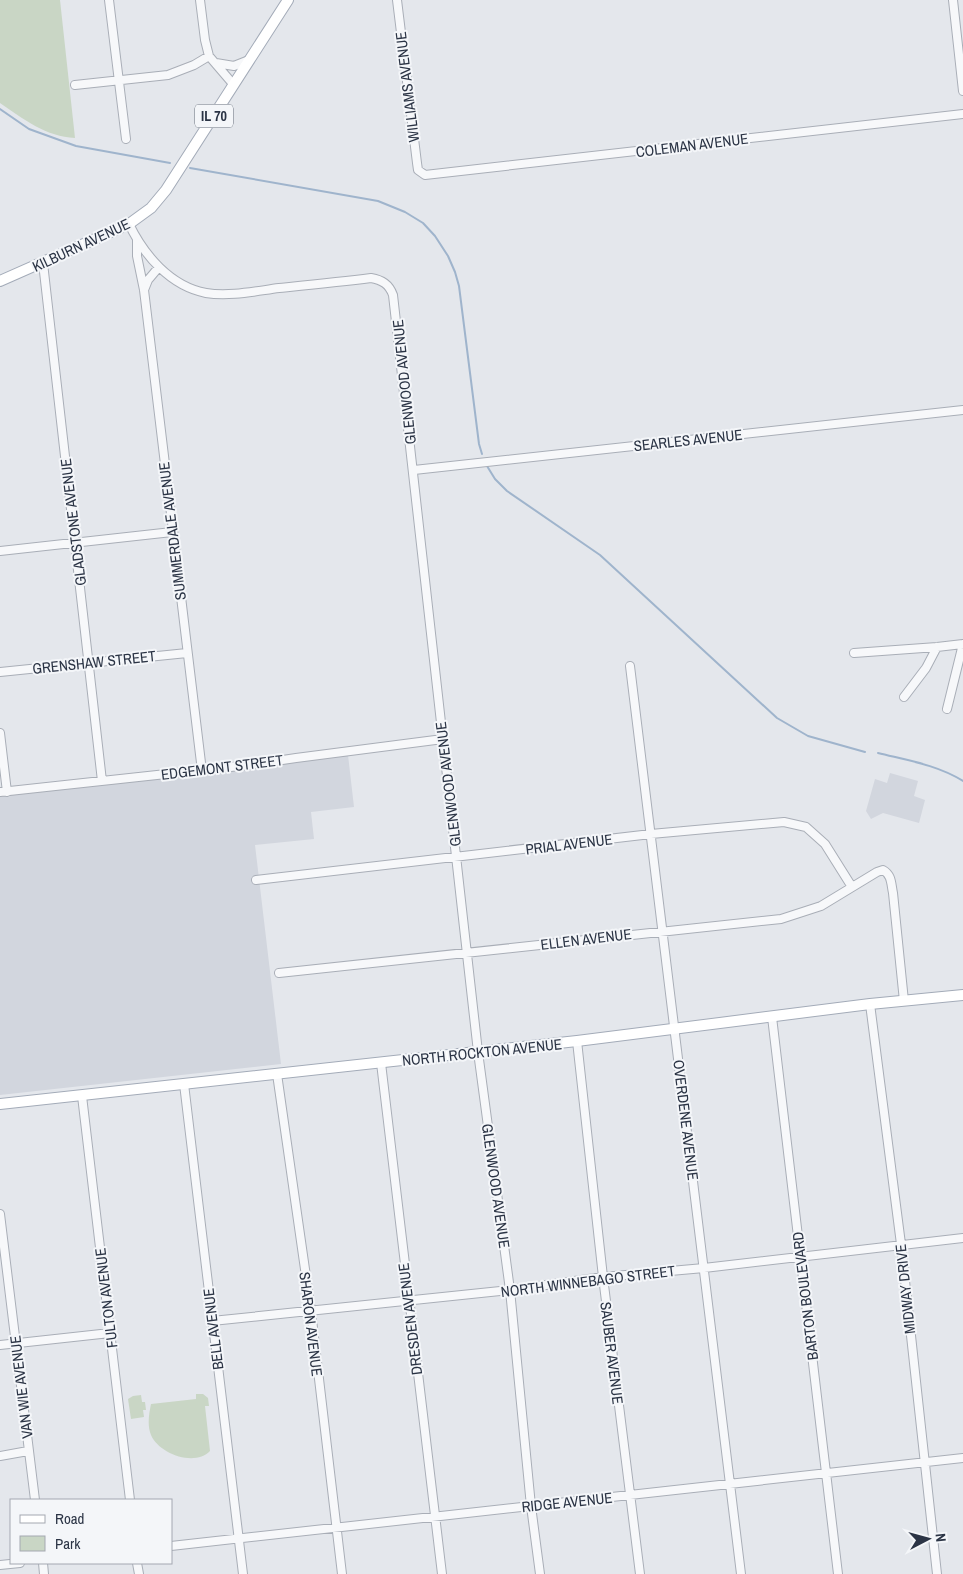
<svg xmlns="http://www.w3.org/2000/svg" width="963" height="1574" font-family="'Archivo Narrow',sans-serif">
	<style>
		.built { fill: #d2d6de }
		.green { fill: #c9d6c5 }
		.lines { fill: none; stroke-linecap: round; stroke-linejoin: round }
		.stream { stroke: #9fb4cc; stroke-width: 2 }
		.minor-casing { stroke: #a9aeb7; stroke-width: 10 }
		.major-casing { stroke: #a3abb8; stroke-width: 12 }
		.minor { stroke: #f7f8fa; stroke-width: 8 }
		.major { stroke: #fff; stroke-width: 10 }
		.labels { text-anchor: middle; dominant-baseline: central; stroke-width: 4; stroke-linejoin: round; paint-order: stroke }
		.shield { fill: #f4f6f9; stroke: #676e7b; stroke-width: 1 }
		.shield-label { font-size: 14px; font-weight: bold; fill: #2b3445 }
		.street-label { font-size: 15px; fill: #2b3445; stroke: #f4f6f9 }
	</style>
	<rect width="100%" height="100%" fill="#e4e7ec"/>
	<path class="built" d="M348,755L354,807L311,812L314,839L255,845L281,1064L0,1095V795L250,768Z
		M890,773L918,781L914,796L925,800L919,823L883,813L871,819L866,811L875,779L887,783Z"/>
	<path class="green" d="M0,0H60L75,138C47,137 23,119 0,103Z
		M196,1394H203L208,1398L209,1406H205L210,1451C195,1467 159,1454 151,1435C147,1425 149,1414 151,1404L196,1399Z
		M141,1395L142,1402H145L146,1410H143L144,1417L131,1419L128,1399L133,1396Z"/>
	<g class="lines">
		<path class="stream" d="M0,109L29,129L76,146L170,163
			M190,168L378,201L405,212L423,223L435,236L448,256L455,272L459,286L479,444L482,454
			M487,466L495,479L507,491L600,555L777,718L808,736L865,752
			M878,753C906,760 938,765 963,781"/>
		<g class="minor-casing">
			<path id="minor" d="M109,0L126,139
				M200,0L205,40L209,56L233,84
				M397,0L417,163L418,170L425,175L963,114
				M953,0L963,91
				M216,63L234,66L249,60
				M75,85L168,75L194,65L209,56
				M129,224C144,255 170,286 206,293C229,297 256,291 279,288C309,285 340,282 371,278C382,280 389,284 393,295L478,1052L510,1290L531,1506L540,1574
				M137,240V256L144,290L202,771
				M43,263L102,781
				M144,290L148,280L159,267
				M414,470L963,410
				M0,551L172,532
				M854,653L937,647L963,644
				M630,666L741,1574
				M0,672L187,653
				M904,697L926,668L937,647
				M947,709L963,644
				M0,733L7,792
				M0,792L249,765L296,758L443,739
				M256,880L651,834L784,822L806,827L825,844L852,887
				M279,973L781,919L821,906L877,872L883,870C892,875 891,884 893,893L904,1001
				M870,1004L901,1244L937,1574
				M772,1017L838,1574
				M577,1041L603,1277L640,1574
				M381,1063L442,1574
				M277,1074L311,1311L342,1574
				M184,1084L243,1574
				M82,1096L130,1500
				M0,1214L35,1500
				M212,1321L510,1290L603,1277L704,1268L963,1238
				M0,1345L110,1333
				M0,1456L28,1451
				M171,1546L963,1458
				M43,1563L44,1574
				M137,1563L139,1574
				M0,1565L20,1563"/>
		</g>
		<g class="major-casing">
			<path id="major" d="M0,281L129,224L151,208L166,190L288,0
				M0,1104L577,1041L870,1004L963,995"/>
		</g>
		<use href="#minor" class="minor"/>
		<use href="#major" class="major"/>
	</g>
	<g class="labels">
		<rect class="shield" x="195" y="104.5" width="38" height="23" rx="4"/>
		<g class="shield-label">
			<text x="214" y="116">IL 70</text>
		</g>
		<g class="street-label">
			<text transform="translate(407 87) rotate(-97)">WILLIAMS AVENUE</text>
			<text transform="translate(692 145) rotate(-7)">COLEMAN AVENUE</text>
			<text transform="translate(81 245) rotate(-25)">KILBURN AVENUE</text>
			<text transform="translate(404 382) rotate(-96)">GLENWOOD AVENUE</text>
			<text transform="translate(688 440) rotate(-6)">SEARLES AVENUE</text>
			<text transform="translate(73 522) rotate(-97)">GLADSTONE AVENUE</text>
			<text transform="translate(172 531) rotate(-97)">SUMMERDALE AVENUE</text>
			<text transform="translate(94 662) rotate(-6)">GRENSHAW STREET</text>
			<text transform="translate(222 767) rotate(-7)">EDGEMONT STREET</text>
			<text transform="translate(448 784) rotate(-97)">GLENWOOD AVENUE</text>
			<text transform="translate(569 844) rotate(-7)">PRIAL AVENUE</text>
			<text transform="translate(586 939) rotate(-7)">ELLEN AVENUE</text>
			<text transform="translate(482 1052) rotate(-6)">NORTH ROCKTON AVENUE</text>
			<text transform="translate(686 1120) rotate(83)">OVERDENE AVENUE</text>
			<text transform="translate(496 1186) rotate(82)">GLENWOOD AVENUE</text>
			<text transform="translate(588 1281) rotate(-7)">NORTH WINNEBAGO STREET</text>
			<text transform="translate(905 1289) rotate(-96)">MIDWAY DRIVE</text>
			<text transform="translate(805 1296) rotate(-97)">BARTON BOULEVARD</text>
			<text transform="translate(106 1298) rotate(-97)">FULTON AVENUE</text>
			<text transform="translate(410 1319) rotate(-97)">DRESDEN AVENUE</text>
			<text transform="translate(311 1324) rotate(83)">SHARON AVENUE</text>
			<text transform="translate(213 1329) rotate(-97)">BELL AVENUE</text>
			<text transform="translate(612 1353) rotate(83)">SAUBER AVENUE</text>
			<text transform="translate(21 1387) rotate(-97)">VAN WIE AVENUE</text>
			<text transform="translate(567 1502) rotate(-6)">RIDGE AVENUE</text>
		</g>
	</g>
	<rect x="10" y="1499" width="162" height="65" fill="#f4f6f9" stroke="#a4a8b1"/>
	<rect x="20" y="1515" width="25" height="8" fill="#ffffff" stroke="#a4a8b1"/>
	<text x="55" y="1524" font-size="15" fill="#2b3445">Road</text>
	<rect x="20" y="1536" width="25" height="15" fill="#c9d6c5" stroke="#a4a8b1"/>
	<text x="55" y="1549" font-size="15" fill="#2b3445">Park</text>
	<g transform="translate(928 1539) rotate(84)" stroke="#f4f6f9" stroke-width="4" paint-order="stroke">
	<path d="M0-4L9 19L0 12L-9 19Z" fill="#2b3445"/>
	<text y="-8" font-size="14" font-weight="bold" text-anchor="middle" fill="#2b3445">N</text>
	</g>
</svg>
